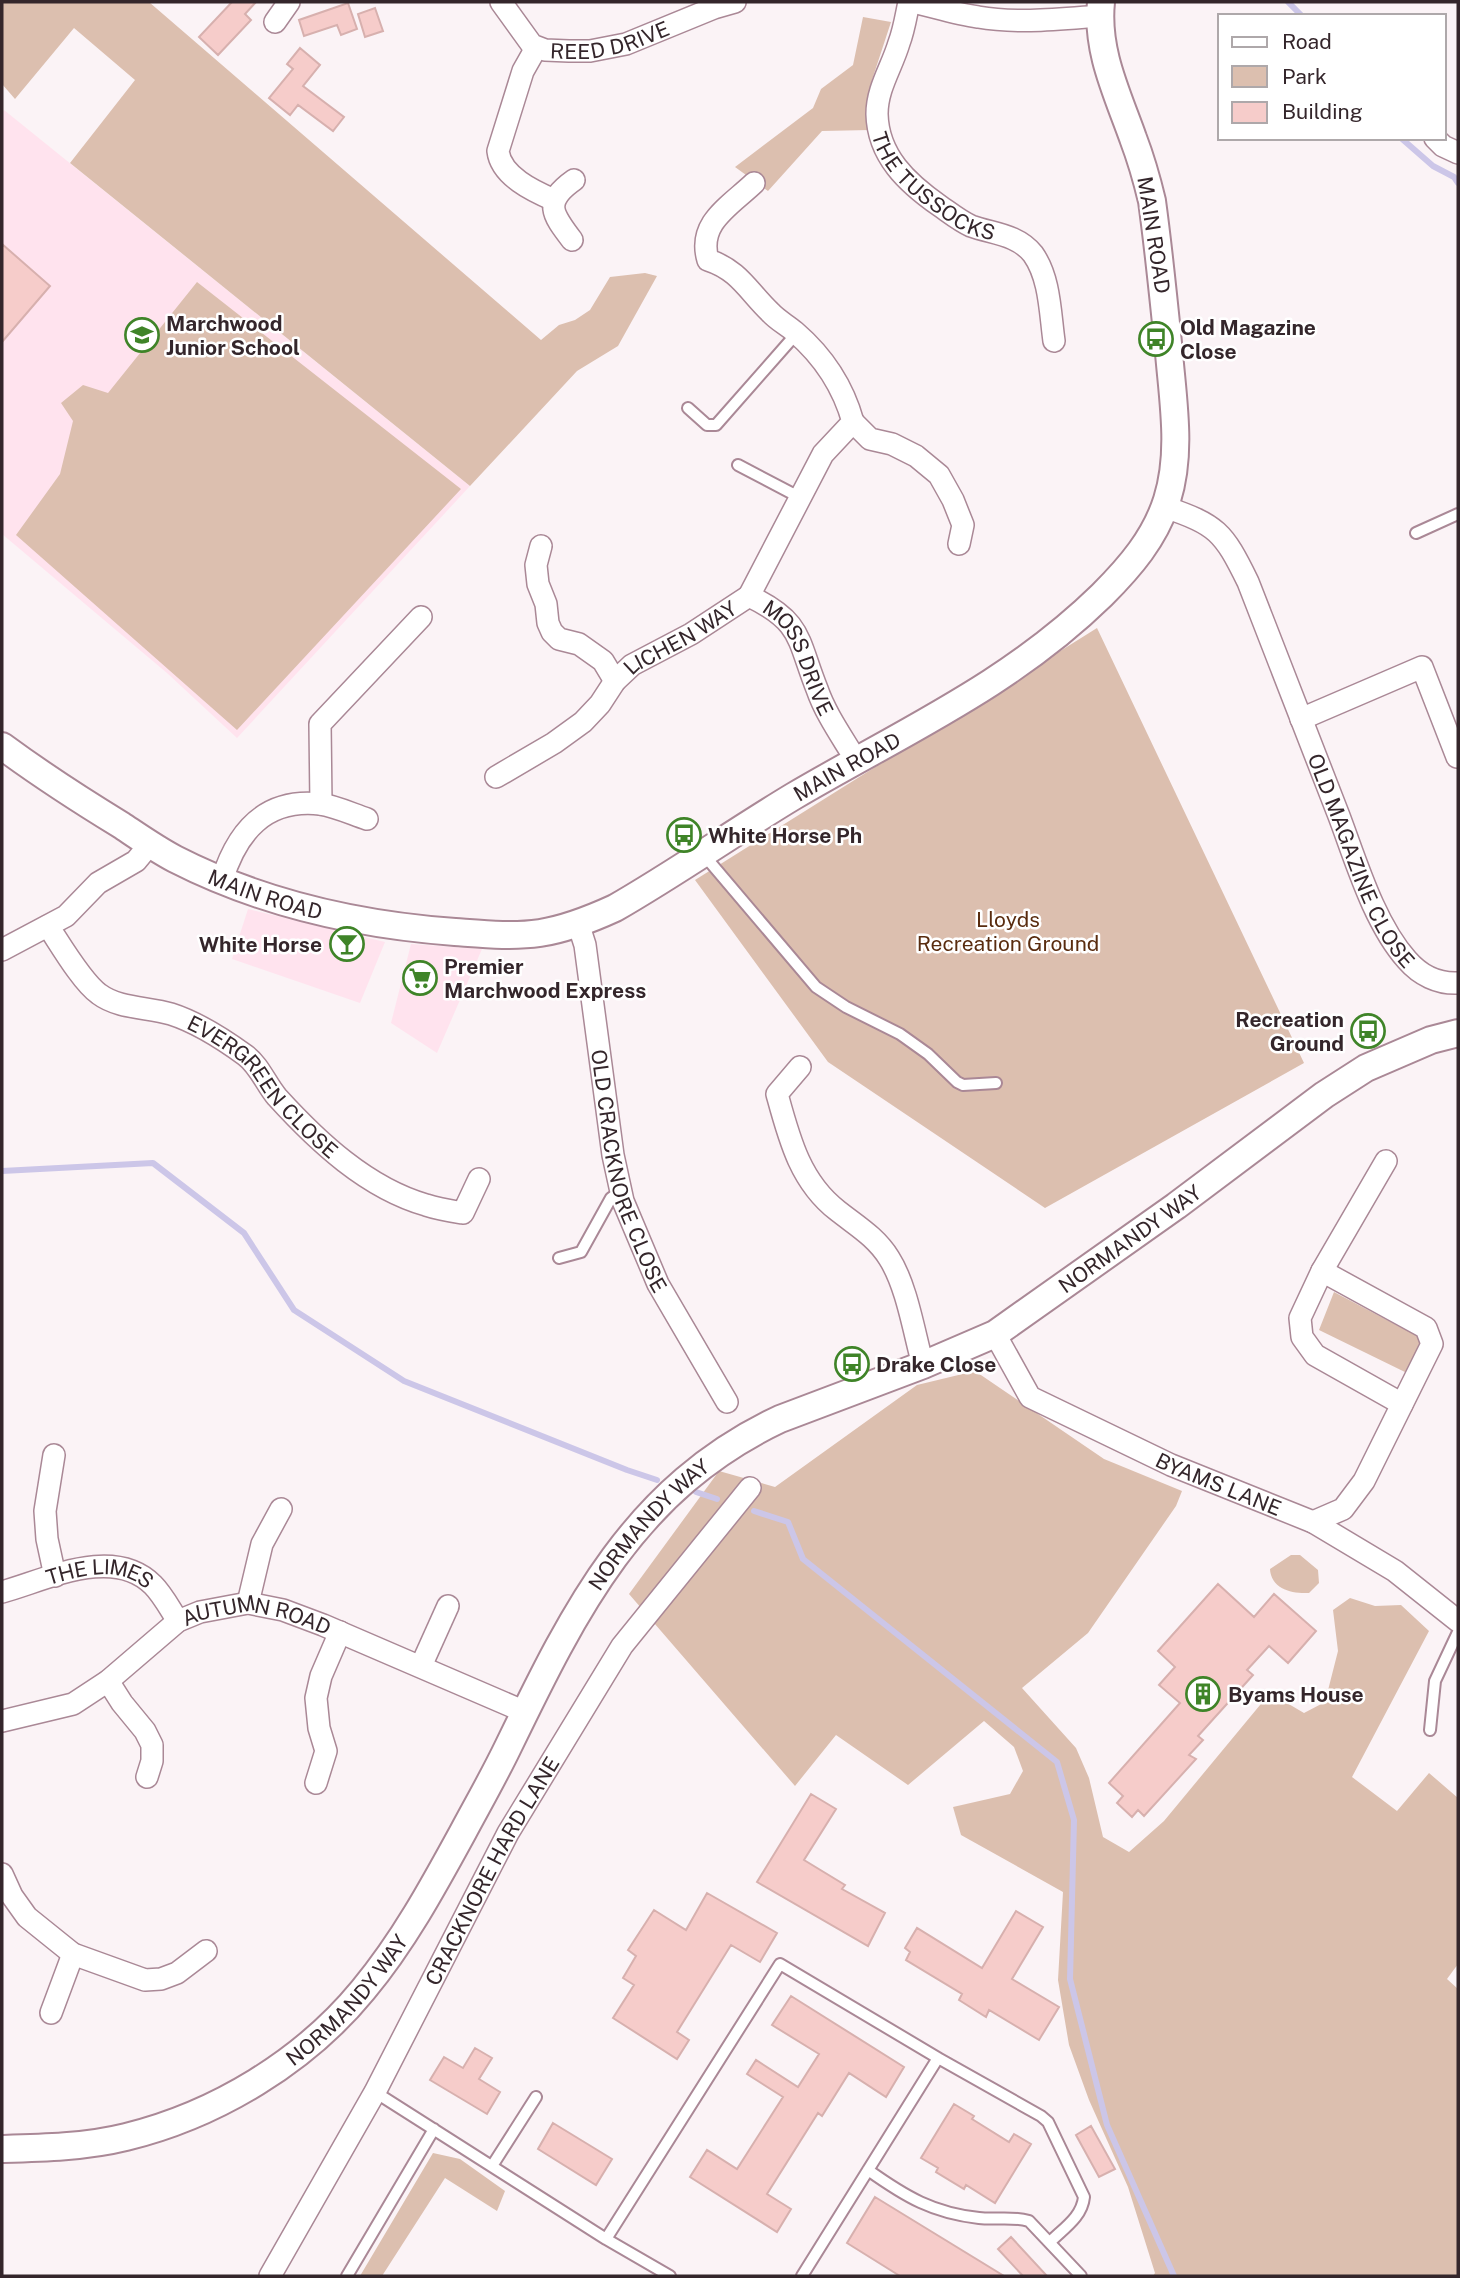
<svg xmlns="http://www.w3.org/2000/svg" width="1460" height="2278" font-family="'Public Sans',sans-serif">
	<style>
		.built { fill: #ffe3ee }
		.green { fill: #dcbfaf }
		.lines { fill: none; stroke-linecap: round; stroke-linejoin: round }
		.stream { stroke: #ccc6e8; stroke-width: 6 }
		.building { fill: #f6ccca; stroke: #d7b0ae; stroke-width: 2 }
		.service-casing { stroke: #aa8896; stroke-width: 14 }
		.minor-casing { stroke: #aa8896; stroke-width: 24 }
		.tertiary-casing { stroke: #aa8896; stroke-width: 30 }
		.service { stroke: #fff; stroke-width: 10 }
		.minor { stroke: #fff; stroke-width: 21 }
		.tertiary { stroke: #fff; stroke-width: 26 }
		.labels { text-anchor: middle; dominant-baseline: central; stroke-width: 5; stroke-linejoin: round; paint-order: stroke }
		.street-label { font-size: 21px; fill: #34262b; stroke: #fff }
		.poi-label { font-size: 21px; font-weight: bold; fill: #34262b; stroke: #fff; text-anchor: start }
		.park-label { font-size: 21px; fill: #592c0f; stroke: #fff }
	</style>
	<rect width="100%" height="100%" fill="#fbf3f6"/>
	<path class="built" d="M4,110L470,486L237,738L167,673L2,534V113Z
		M248,909L385,942L360,1003L232,959Z
		M411,944L482,949L437,1053L391,1023Z"/>
	<path class="green" d="M2,2H149L541,340L559,325L575,320L590,310L610,277L645,273L657,276L618,346L577,371L470,486L70,163L135,80L74,28L15,99L2,84Z
		M863,17L891,22L871,83L868,98L870,130L822,131L768,191L735,167L813,108L821,89L853,65Z
		M197,282L461,489L237,730L16,535L60,474L73,421L61,403L83,385L108,393Z
		M1097,628L1304,1063L1045,1208L828,1062L695,880Z
		M1334,1292L1421,1338L1409,1374L1319,1330Z
		M975,1371L1104,1459L1182,1491L1176,1506L1088,1633L1022,1688L1076,1748L1089,1778L1103,1837L1129,1852L1164,1821L1265,1699L1287,1703L1304,1713L1325,1702L1338,1651L1333,1610L1350,1598L1375,1606L1401,1605L1429,1631L1352,1777L1397,1811L1429,1773L1458,1798V1964L1447,1979L1458,1989V2276H1153L1155,2273L1128,2187L1089,2100L1069,2045L1058,1980L1063,1892L961,1835L953,1807L1010,1794L1023,1771L1014,1747L984,1721L908,1785L836,1735L795,1786L629,1594L719,1471L775,1487L917,1385Z
		M1291,1555H1300L1318,1570L1319,1583L1309,1593C1292,1594 1271,1589 1270,1569Z
		M433,2153L460,2159L505,2191L497,2211L445,2178L382,2276H360Z"/>
	<g class="lines">
		<path class="stream" d="M1288,2L1302,16
			M1401,138L1433,166L1454,177L1458,183
			M2,1171L153,1163L244,1233L294,1310L404,1381L627,1470L657,1480
			M696,1492L717,1499
			M754,1511L788,1522L803,1559L1057,1762L1074,1820L1070,1979L1107,2125L1174,2276"/>
	</g>
	<path class="building" d="M232,2H256L245,14L251,20L218,55L199,37Z
		M348,3L357,29L341,35L337,25L304,36L299,20Z
		M375,8L383,31L365,37L358,14Z
		M300,48L320,65L303,86L344,117L333,131L298,105L290,115L269,98L293,69L287,64Z
		M2,244L50,286L2,342Z
		M1218,1584L1254,1617L1274,1594L1316,1631L1288,1663L1269,1646L1247,1670L1253,1675L1198,1736L1203,1740L1189,1755L1196,1759L1144,1816L1138,1810L1132,1817L1117,1803L1123,1796L1109,1783L1180,1703L1159,1685L1175,1667L1158,1651Z
		M811,1794L836,1809L804,1860L845,1885L842,1889L885,1913L868,1946L757,1882Z
		M707,1893L777,1933L760,1962L731,1945L677,2032L689,2040L677,2059L613,2018L634,1985L623,1978L636,1956L628,1950L654,1910L686,1930Z
		M1016,1911L1043,1927L1012,1979L1059,2007L1039,2040L989,2010L986,2017L959,2000L962,1994L906,1960L910,1952L905,1948L917,1928L982,1968Z
		M791,1996L904,2067L886,2097L849,2073L822,2116L818,2113L767,2194L791,2209L777,2232L690,2177L707,2150L737,2169L783,2097L747,2074L756,2060L798,2087L819,2054L772,2025Z
		M475,2048L492,2058L479,2079L500,2092L487,2114L430,2080L444,2057L463,2068Z
		M954,2104L974,2116L972,2119L1009,2142L1014,2134L1031,2144L995,2203L966,2185L964,2189L936,2172L938,2168L921,2158Z
		M553,2123L612,2159L596,2185L538,2149Z
		M1091,2126L1115,2169L1099,2177L1076,2135Z
		M875,2197L1004,2276H900L847,2243Z
		M1011,2237L1047,2276H1023L998,2249Z"/>
	<g class="lines">
		<g class="service-casing">
			<path id="service" d="M688,408L707,425H716L797,333
				M738,465L799,497
				M1416,533L1458,514
				M704,855L816,987L846,1007L900,1034L928,1054L957,1082L963,1085L996,1083
				M559,1258L581,1252L611,1198L621,1191
				M1430,1730L1435,1681L1458,1632
				M375,2092L606,2239L780,1964L938,2058L1041,2116L1048,2122L1084,2197C1082,2217 1064,2228 1050,2242
				M492,2166L536,2097
				M868,2170C906,2197 933,2213 979,2218C996,2220 1012,2216 1029,2221L1081,2276
				M606,2239L670,2276
				M347,2276L434,2129
				M802,2276L938,2058"/>
		</g>
		<g class="minor-casing">
			<g id="minor">
				<path id="s1" d="M501,2L532,45L545,50L569,51H590L626,44L714,8L735,2"/>
				<path id="s2" d="M909,2C906,16 904,30 899,43C892,67 877,88 877,114C878,156 907,183 940,206C950,213 960,221 971,226C993,234 1017,234 1033,254C1050,278 1050,312 1054,341"/>
				<path d="M913,2C935,7 956,14 978,17C1018,24 1060,19 1100,16"/>
				<path d="M275,22L289,2"/>
				<path d="M536,48L523,71L498,151C501,176 533,191 554,200"/>
				<path d="M1435,138L1443,146L1458,153"/>
				<path id="s3" d="M754,183C730,206 697,223 708,260C739,270 748,291 770,312C777,320 787,325 795,332C824,357 843,386 853,422L823,454L749,596C803,622 797,639 817,689C826,715 843,738 857,762"/>
				<path d="M572,240C552,214 543,202 574,180"/>
				<path d="M853,422L870,439L892,444L916,456L939,475L953,500L963,525L959,544"/>
				<path id="s4" d="M1165,507C1217,525 1223,531 1248,582C1278,660 1308,738 1339,816C1356,861 1374,923 1407,960C1420,975 1438,984 1458,983"/>
				<path d="M541,546L536,565L538,584L546,604L548,623L552,632L559,639L579,644L603,661L615,681"/>
				<path d="M1301,719L1422,667L1457,757"/>
				<path id="s5" d="M496,777L554,743L583,722L600,704L615,681L632,665L691,634L749,596"/>
				<path d="M321,804L320,724L421,617"/>
				<path d="M222,880C237,832 265,798 320,804C335,806 352,814 367,819"/>
				<path id="s6" d="M578,923L585,945L613,1155L623,1201L658,1284L727,1402"/>
				<path id="s7" d="M48,926C60,944 82,982 99,994C119,1009 148,1007 171,1014C196,1022 223,1039 245,1055C259,1065 266,1084 277,1097C318,1142 367,1188 426,1205C438,1209 451,1211 463,1213L479,1179"/>
				<path d="M2,950L66,916L98,883L136,861L150,844"/>
				<path d="M800,1067L777,1094C789,1138 800,1182 838,1211C857,1226 876,1237 889,1258C907,1286 914,1333 923,1365"/>
				<path d="M1386,1161L1322,1271L1300,1318L1302,1337L1315,1355L1402,1404"/>
				<path id="s8" d="M995,1334L1030,1397L1171,1465L1313,1522L1395,1571L1458,1621"/>
				<path d="M54,1455L45,1511L47,1539L55,1576"/>
				<path d="M1313,1522L1343,1509L1364,1481L1432,1344L1426,1328L1322,1271"/>
				<path id="s9" d="M2,1592C46,1580 113,1545 153,1585C163,1595 170,1609 178,1621"/>
				<path d="M248,1603L262,1544L281,1509"/>
				<path d="M421,1666L448,1606"/>
				<path d="M108,1681L122,1703L145,1731L152,1745V1761L147,1777"/>
				<path id="s10" d="M2,1721L73,1704L108,1681L178,1621L200,1612L248,1603L283,1610L323,1625L525,1712"/>
				<path d="M316,1783L326,1751L319,1728L316,1698L321,1676L340,1632"/>
				<path d="M2,1874L12,1896L27,1917L73,1954L145,1980L161,1979L177,1973L206,1951"/>
				<path d="M51,2013L73,1954"/>
				<path id="s11" d="M270,2276L375,2092L508,1833L622,1646L750,1488"/>
			</g>
		</g>
		<g class="tertiary-casing">
			<g id="tertiary">
				<path id="s12" d="M2,746C40,774 80,800 121,825C139,837 156,849 175,859C261,903 359,925 455,932C483,934 512,937 540,933C566,929 591,919 615,908C676,873 734,832 794,796C903,732 1010,685 1102,595C1130,567 1155,538 1167,500C1182,453 1173,401 1169,353C1164,303 1159,252 1152,201C1147,180 1141,159 1133,138C1117,93 1096,51 1101,2"/>
				<path id="s13" d="M2,2149C42,2148 86,2147 126,2137C216,2115 304,2062 363,1990C403,1942 433,1887 463,1832C478,1804 494,1776 508,1747C575,1609 634,1488 780,1419L923,1365L995,1334L1176,1206L1324,1095L1366,1068L1431,1040L1458,1033"/>
			</g>
		</g>
		<use href="#service" class="service"/>
		<use href="#minor" class="minor"/>
		<use href="#tertiary" class="tertiary"/>
	</g>
	<defs>
		<g id="school-ring" transform="scale(1.75)"><circle r="9.5" fill="#fff" stroke="#3f8428" stroke-width="1.5"/><path d="M0-5L7-2L0 1L-7-2ZM-4 1L0 2.5L4 1V4Q0 6-4 4Z" fill="#3f8428"/></g>
		<g id="bus-ring" transform="scale(1.75)"><circle r="9.5" fill="#fff" stroke="#3f8428" stroke-width="1.5"/><path d="M-5-6H5V4H4V6H2V4H-2V6H-4V4H-5ZM-3.5-4V0h7V-4ZM-3.5 1.2v1.5H-2V1.2ZM2 1.2v1.5H3.5V1.2Z" fill="#3f8428"/></g>
		<g id="bar-ring" transform="scale(1.75)"><circle r="9.5" fill="#fff" stroke="#3f8428" stroke-width="1.5"/><path d="M-6-5H6L.8 .8V4.5H3.5V6h-7V4.5H-.8V.8Z" fill="#3f8428"/></g>
		<g id="supermarket-ring" transform="scale(1.75)"><circle r="9.5" fill="#fff" stroke="#3f8428" stroke-width="1.5"/><path d="M-6-5.5h2.5l.6 2H6L4.5 2H-2.5L-4.4-4H-6ZM-1.5 3.2a1.3 1.3 0 1 0 .1 0ZM3 3.2a1.3 1.3 0 1 0 .1 0Z" fill="#3f8428"/></g>
		<g id="building-ring" transform="scale(1.75)"><circle r="9.5" fill="#fff" stroke="#3f8428" stroke-width="1.5"/><path d="M-4-6H4V6H1V3H-1V6H-4ZM-2.5-4.3h1.7v1.8h-1.7ZM.8-4.3h1.7v1.8H.8ZM-2.5-1h1.7V.8h-1.7ZM.8-1h1.7V.8H.8Z" fill="#3f8428"/></g>
	</defs>
	<g fill-rule="evenodd">
		<use href="#school-ring" x="142" y="335"/>
		<use href="#bus-ring" x="1156" y="339"/>
		<use href="#bus-ring" x="684" y="835"/>
		<use href="#bar-ring" x="347" y="944"/>
		<use href="#supermarket-ring" x="420" y="978"/>
		<use href="#bus-ring" x="1368" y="1031"/>
		<use href="#bus-ring" x="852" y="1364"/>
		<use href="#building-ring" x="1203" y="1694"/>
	</g>
	<g class="labels">
		<g class="street-label">
			<text stroke="none"><textPath href="#s1" startOffset="133">REED DRIVE</textPath></text>
			<text stroke="none"><textPath href="#s2" startOffset="215">THE TUSSOCKS</textPath></text>
			<text transform="translate(1154 235) rotate(81)">MAIN ROAD</text>
			<text stroke="none"><textPath href="#s5" startOffset="234">LICHEN WAY</textPath></text>
			<text stroke="none"><textPath href="#s3" startOffset="606">MOSS DRIVE</textPath></text>
			<text stroke="none"><textPath href="#s12" startOffset="934">MAIN ROAD</textPath></text>
			<text stroke="none"><textPath href="#s4" startOffset="418">OLD MAGAZINE CLOSE</textPath></text>
			<text stroke="none"><textPath href="#s12" startOffset="304">MAIN ROAD</textPath></text>
			<text stroke="none"><textPath href="#s7" startOffset="280">EVERGREEN CLOSE</textPath></text>
			<text stroke="none"><textPath href="#s6" startOffset="254">OLD CRACKNORE CLOSE</textPath></text>
			<text stroke="none"><textPath href="#s13" startOffset="1524">NORMANDY WAY</textPath></text>
			<text stroke="none"><textPath href="#s8" startOffset="280">BYAMS LANE</textPath></text>
			<text stroke="none"><textPath href="#s13" startOffset="957">NORMANDY WAY</textPath></text>
			<text stroke="none"><textPath href="#s9" startOffset="102">THE LIMES</textPath></text>
			<text stroke="none"><textPath href="#s10" startOffset="289">AUTUMN ROAD</textPath></text>
			<text stroke="none"><textPath href="#s11" startOffset="462">CRACKNORE HARD LANE</textPath></text>
			<text stroke="none"><textPath href="#s13" startOffset="390">NORMANDY WAY</textPath></text>
		</g>
		<g class="poi-label">
			<text x="166" y="323">Marchwood<tspan x="166" dy="24">Junior School</tspan></text>
			<text x="1180" y="327">Old Magazine<tspan x="1180" dy="24">Close</tspan></text>
			<text x="708" y="835">White Horse Ph</text>
			<text x="322" y="944" text-anchor="end">White Horse</text>
			<text x="444" y="966">Premier<tspan x="444" dy="24">Marchwood Express</tspan></text>
			<text x="1344" y="1019" text-anchor="end">Recreation<tspan x="1344" dy="24">Ground</tspan></text>
			<text x="876" y="1364">Drake Close</text>
			<text x="1228" y="1694">Byams House</text>
		</g>
		<g class="park-label">
			<text x="1008" y="919">Lloyds<tspan x="1008" dy="24">Recreation Ground</tspan></text>
		</g>
	</g>
	<rect width="1460" height="2278" fill="none" stroke="#34262b" stroke-width="7"/>
	<rect x="1218" y="14" width="228" height="126" fill="#ffffff" stroke="#aea8aa" stroke-width="2"/>
	<rect x="1232" y="37" width="35" height="10" fill="#ffffff" stroke="#aea8aa" stroke-width="2"/>
	<text x="1282" y="49" font-size="21" fill="#34262b">Road</text>
	<rect x="1232" y="66" width="35" height="21" fill="#dcbfaf" stroke="#aea8aa" stroke-width="2"/>
	<text x="1282" y="84" font-size="21" fill="#34262b">Park</text>
	<rect x="1232" y="102" width="35" height="21" fill="#f6ccca" stroke="#aea8aa" stroke-width="2"/>
	<text x="1282" y="119" font-size="21" fill="#34262b">Building</text>
</svg>
